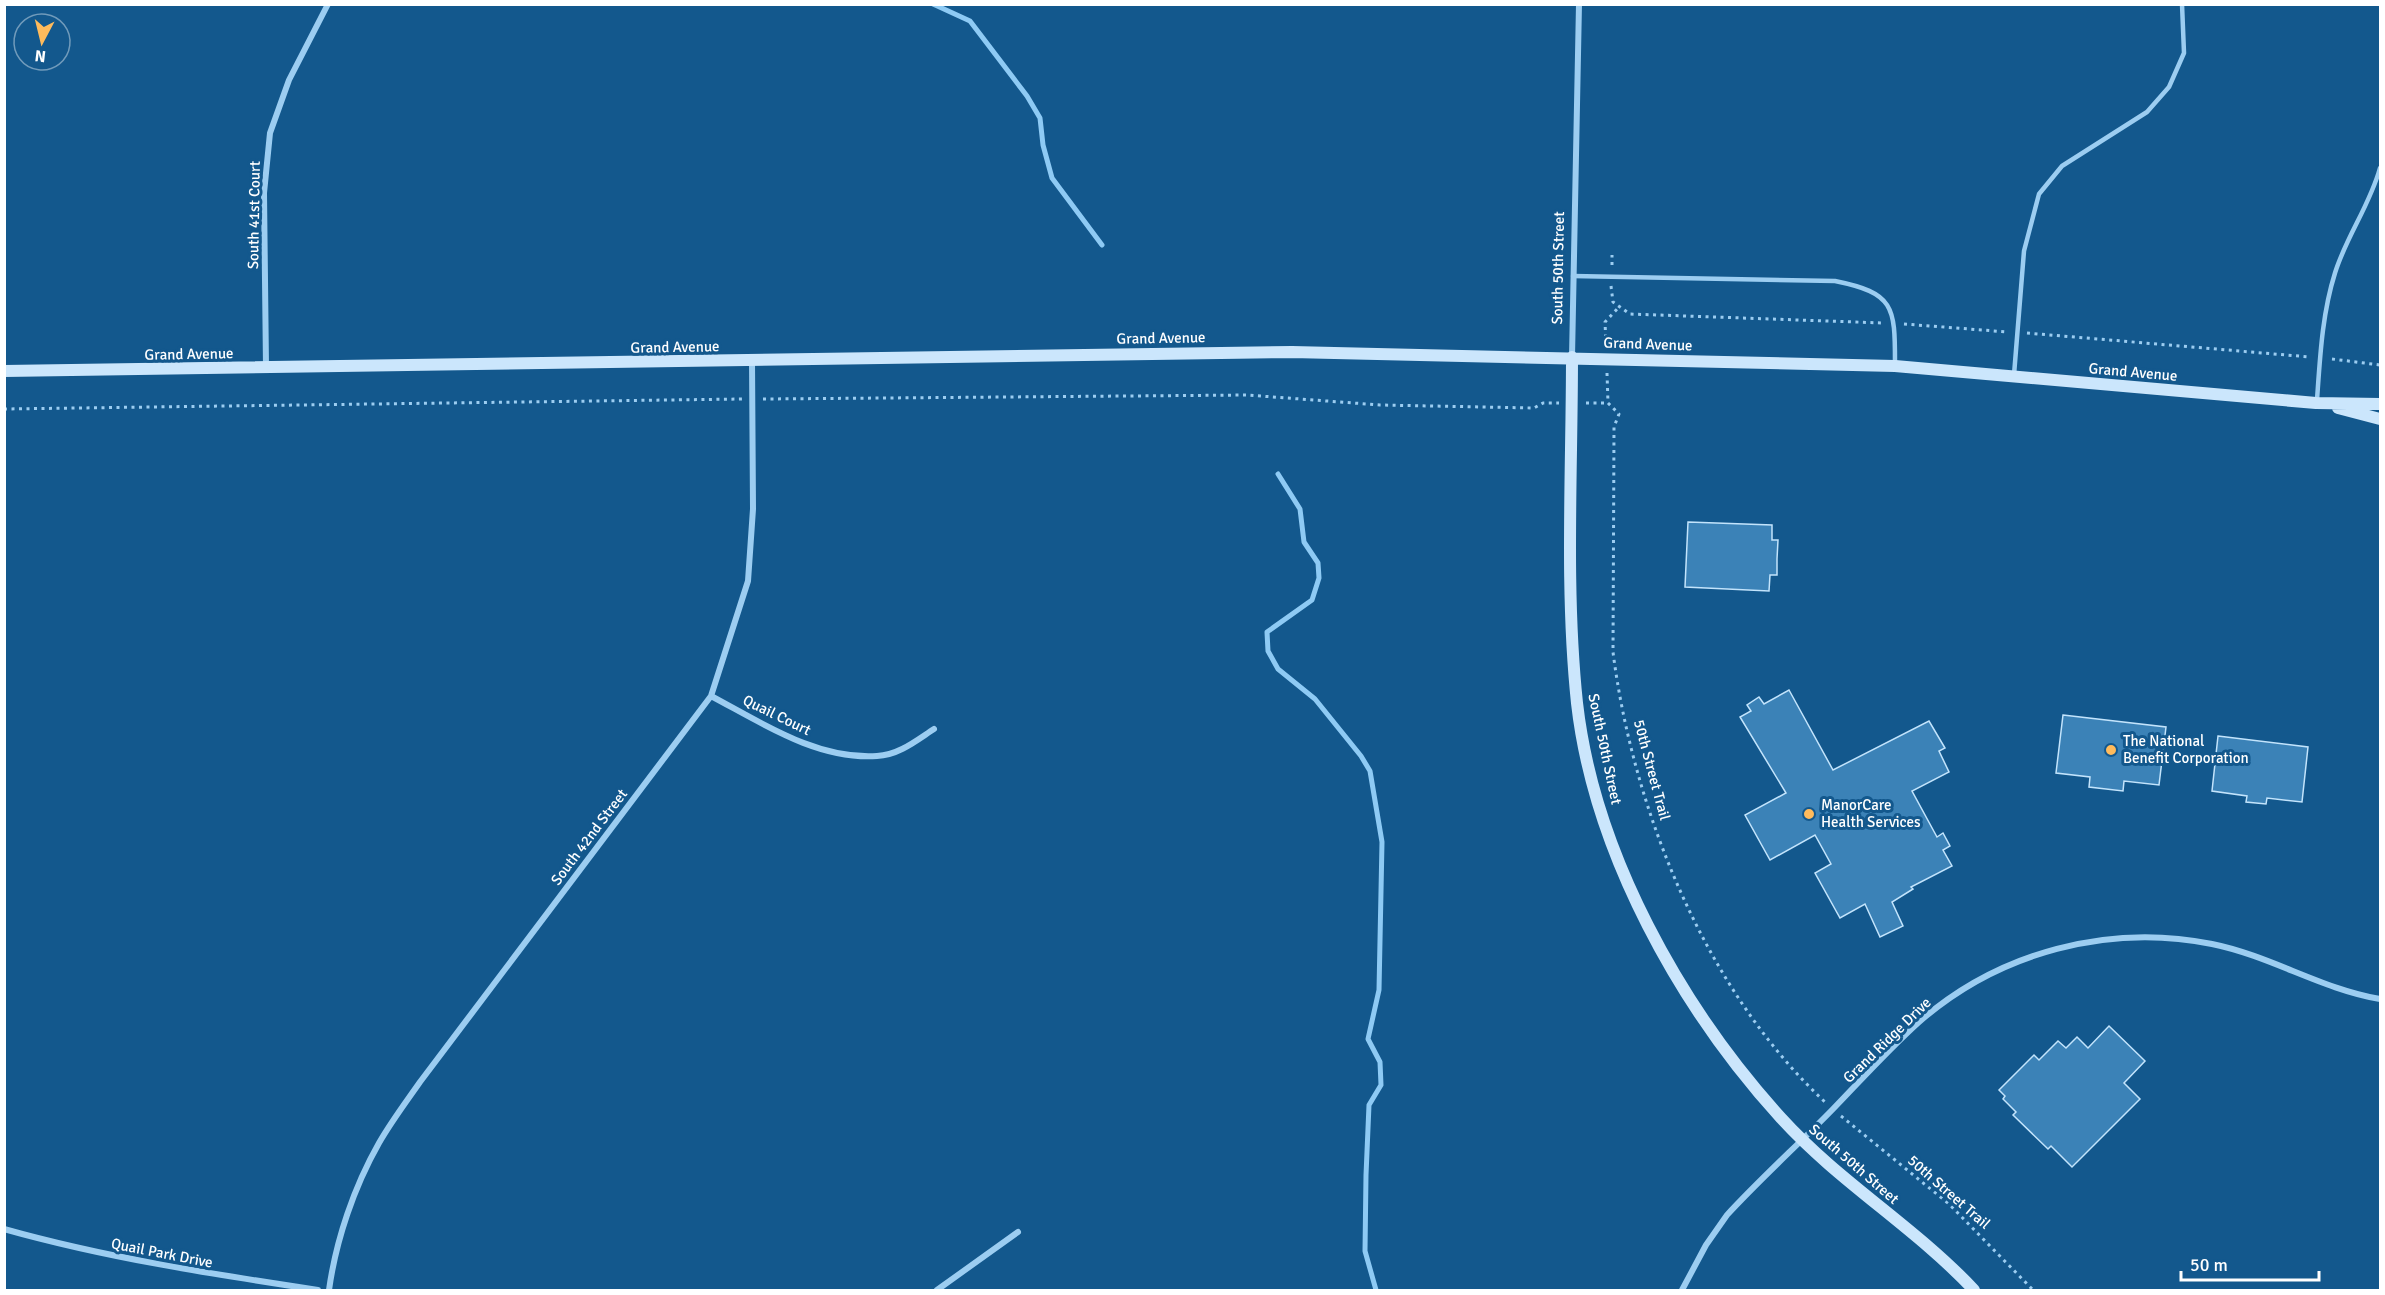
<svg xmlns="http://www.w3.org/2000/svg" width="2385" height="1295" font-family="Signika,sans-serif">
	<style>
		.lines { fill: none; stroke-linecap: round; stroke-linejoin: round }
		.stream { stroke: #8ecaf4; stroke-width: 5 }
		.building { fill: #3b82b7; stroke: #c3e4fc; stroke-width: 1.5 }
		.path { stroke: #9ccdf1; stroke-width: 3; stroke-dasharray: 3 4.5; stroke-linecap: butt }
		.lane { stroke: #9ccdf1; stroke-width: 4.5 }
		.street { stroke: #9ccdf1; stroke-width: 6 }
		.secondary { stroke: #cbe6fc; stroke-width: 12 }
		.poi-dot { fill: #ffbb5c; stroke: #13588d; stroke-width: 2 }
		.labels { text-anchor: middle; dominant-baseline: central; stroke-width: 6; stroke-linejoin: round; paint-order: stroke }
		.street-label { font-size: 15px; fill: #fff; stroke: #13588d }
		.poi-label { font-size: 15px; fill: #fff; stroke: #13588d; text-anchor: start }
	</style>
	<rect width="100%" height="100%" fill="#13588d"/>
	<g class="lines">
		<path class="stream" d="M933,4L970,21L1027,96L1040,118L1043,145L1052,178L1102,245
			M1278,474L1300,509L1304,542L1318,563L1319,578L1312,600L1267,632L1268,651L1278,669L1315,699L1361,756L1370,771L1382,842L1379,990L1368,1039L1380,1062L1381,1085L1369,1105L1366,1175L1365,1251L1376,1290"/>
	</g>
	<path class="building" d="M1688,522L1772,525V540H1778L1777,559V575H1770L1769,591L1685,587Z
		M1789,690L1833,770L1929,721L1945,748L1939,751L1949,772L1912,791L1937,837L1943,833L1950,846L1943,850L1952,866L1911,887L1913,889L1892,902L1903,926L1880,937L1865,904L1840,918L1815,873L1831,864L1815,835L1770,860L1745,815L1786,793L1740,717L1751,711L1747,705L1759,697L1764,704Z
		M2063,715L2166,727L2159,785L2124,781L2123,791L2089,787L2090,777L2056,773Z
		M2218,736L2308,747L2302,802L2267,798L2266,804L2246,802L2247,796L2212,791Z
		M2109,1026L2145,1061L2124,1083L2140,1099L2072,1167L2051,1146L2048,1149L2013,1115L2016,1112L2003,1099L2005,1096L1999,1090L2034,1055L2039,1060L2058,1041L2066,1048L2077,1037L2088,1048Z"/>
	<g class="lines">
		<path class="path" d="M1612,265V255
			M1611,286L1613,302L1630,314L1883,323
			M1904,324L2008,332
			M2027,333L2310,357
			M1606,345L1605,322L1618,308
			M2332,359L2380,365
			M1607,373L1608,403
			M763,399L1247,395L1380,405L1534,408L1543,403H1559
			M1586,403H1608
			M1608,403L1619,414L1614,427L1613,652C1633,810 1706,991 1825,1102
			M4,409L742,399
			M1841,1116L1949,1204L2033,1290"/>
		<path class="lane" d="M1573,276L1835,281C1894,293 1895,306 1895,363
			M2014,375L2024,251L2039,194L2062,166L2147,112L2169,87L2184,53L2182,4
			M2317,400C2320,358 2322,314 2335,273C2346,237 2370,205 2380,168"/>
		<path class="street" d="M1572,357L1579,4
			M266,367L264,193L270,133L289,80L328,4
			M711,696C762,723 817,760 877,756C899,755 917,740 934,729
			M4,1229C107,1258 212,1274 318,1290
			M329,1290C336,1240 354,1187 379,1143C391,1122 406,1102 420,1082L711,696L748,581L753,509L752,361
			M937,1290L1018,1232
			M1682,1290L1706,1245L1727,1215C1761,1178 1798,1145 1833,1109C1861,1080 1889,1049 1919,1022C1999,952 2109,923 2212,944C2271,956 2321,989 2380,999"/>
		<path class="secondary" d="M1572,357C1572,472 1565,589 1577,703C1594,853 1681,1008 1781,1118C1839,1182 1915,1227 1974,1290
			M4,371L1292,352L1895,366L2316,403L2380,404
			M2338,408L2380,419"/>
	</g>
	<g class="poi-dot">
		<circle cx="2111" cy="750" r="6"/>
		<circle cx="1809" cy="814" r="6"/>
	</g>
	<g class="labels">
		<g class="street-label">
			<text transform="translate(254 215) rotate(-89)">South 41st Court</text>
			<text transform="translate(1558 268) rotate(-89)">South 50th Street</text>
			<text transform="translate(1161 338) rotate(-1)">Grand Avenue</text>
			<text transform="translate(1648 344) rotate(2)">Grand Avenue</text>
			<text transform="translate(675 347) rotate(-1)">Grand Avenue</text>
			<text transform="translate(189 354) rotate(-1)">Grand Avenue</text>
			<text transform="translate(2133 372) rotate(5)">Grand Avenue</text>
			<text transform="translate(777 715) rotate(26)">Quail Court</text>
			<text transform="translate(1605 749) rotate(78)">South 50th Street</text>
			<text transform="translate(1652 770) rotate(75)">50th Street Trail</text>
			<text transform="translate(589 837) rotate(-53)">South 42nd Street</text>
			<text transform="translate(1887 1040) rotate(-44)">Grand Ridge Drive</text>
			<text transform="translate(1854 1164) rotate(41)">South 50th Street</text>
			<text transform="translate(1949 1192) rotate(41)">50th Street Trail</text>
			<text transform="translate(162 1253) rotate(11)">Quail Park Drive</text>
		</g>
		<g class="poi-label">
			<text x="2123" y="741">The National<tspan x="2123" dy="17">Benefit Corporation</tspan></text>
			<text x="1821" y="805">ManorCare<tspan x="1821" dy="17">Health Services</tspan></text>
		</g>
	</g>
	<rect width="2385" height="1295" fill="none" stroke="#ffffff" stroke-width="12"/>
	<g transform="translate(42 42) rotate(187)"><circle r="28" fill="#13588d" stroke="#719bbb" stroke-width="1.5"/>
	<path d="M0-4.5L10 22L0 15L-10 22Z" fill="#ffbb5c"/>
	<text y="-9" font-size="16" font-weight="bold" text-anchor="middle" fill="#ffffff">N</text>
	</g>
	<path d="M2181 1271v9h138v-9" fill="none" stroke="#ffffff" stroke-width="3"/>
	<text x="2190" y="1271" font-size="18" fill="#ffffff" stroke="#13588d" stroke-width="4.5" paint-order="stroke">50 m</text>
</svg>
